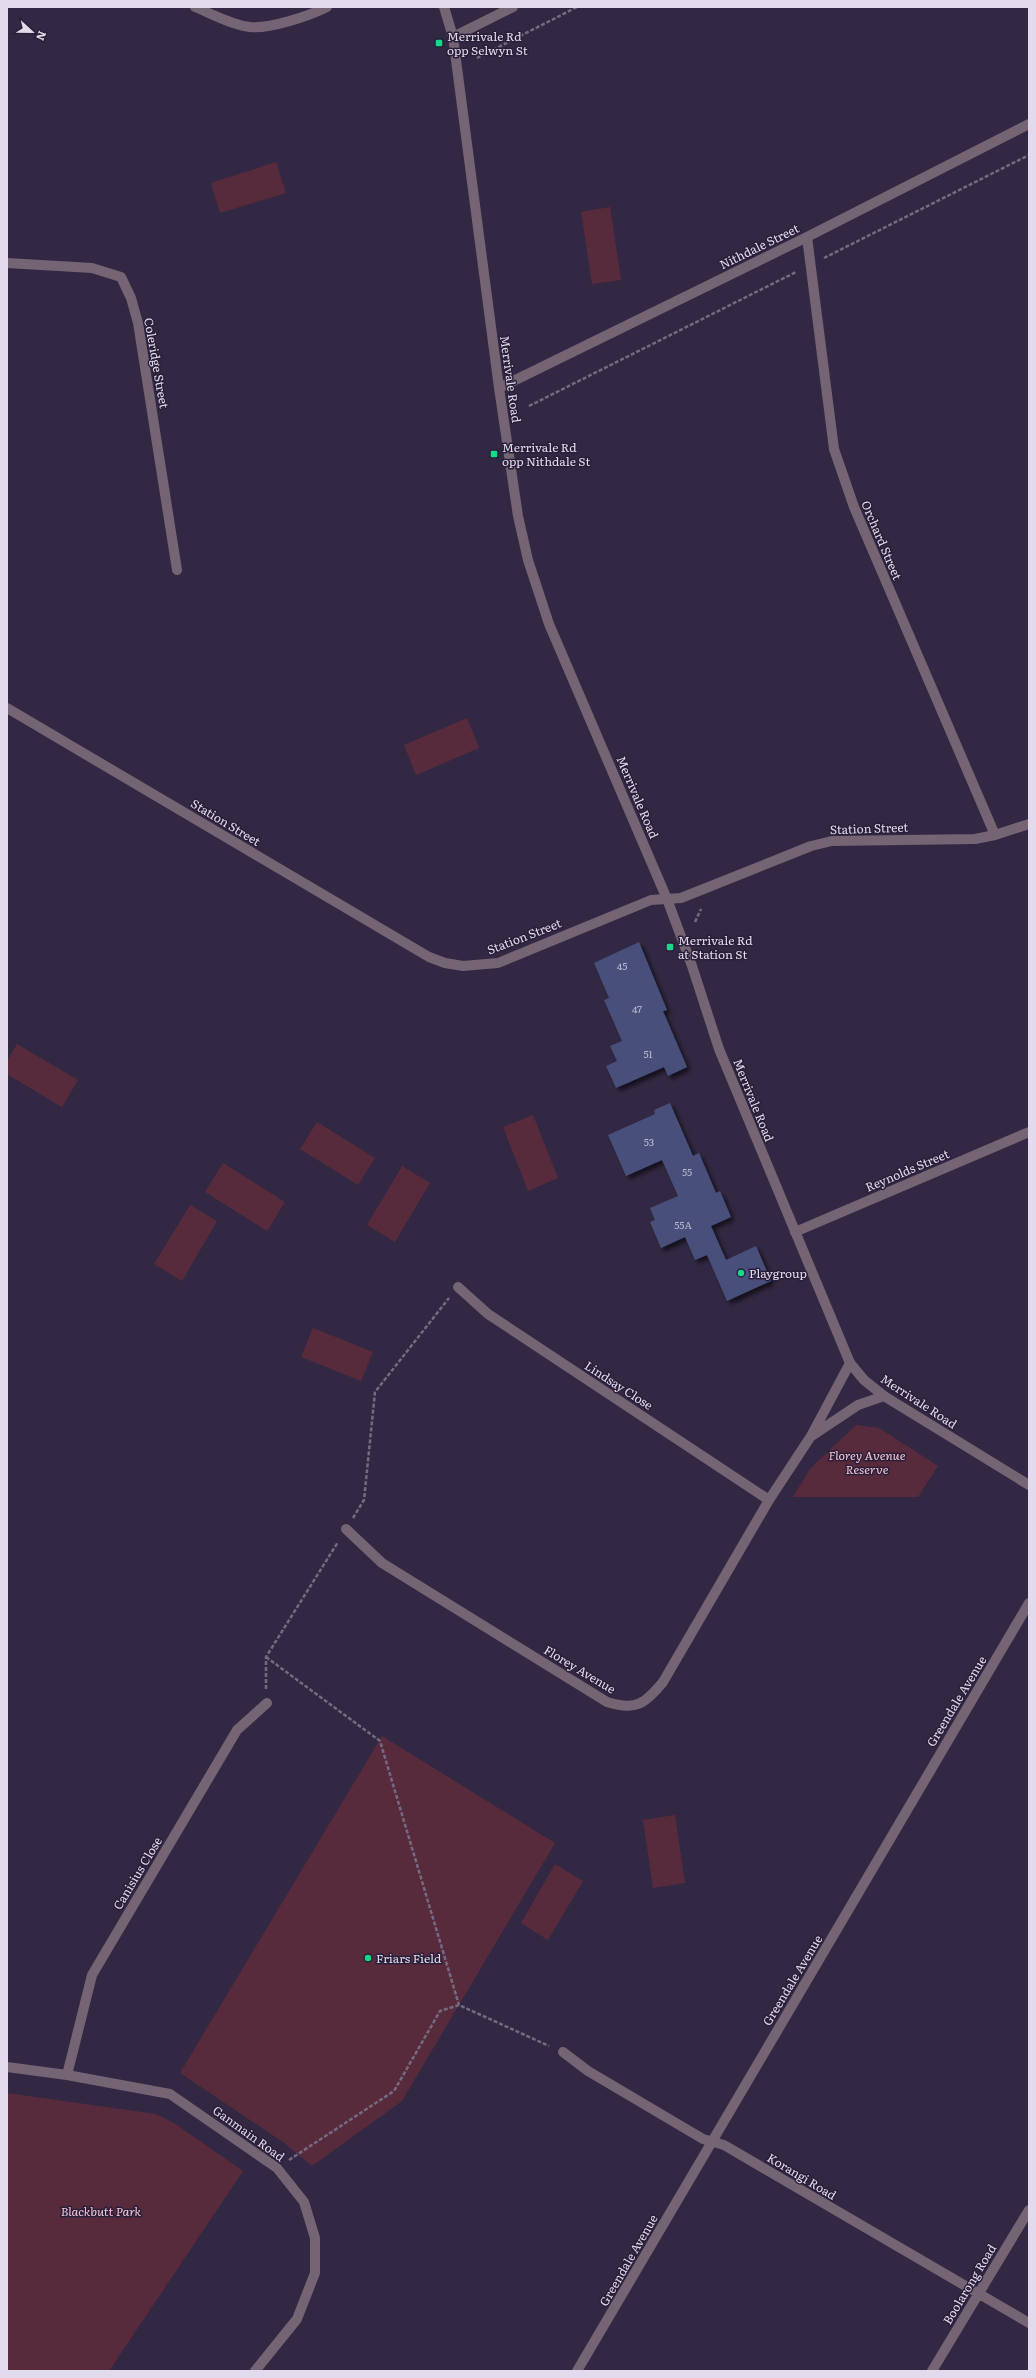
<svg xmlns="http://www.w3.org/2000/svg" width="1036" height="2378" font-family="Literata,serif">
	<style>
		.green { fill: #582b3c }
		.building { fill: #46507a; filter: url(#shadow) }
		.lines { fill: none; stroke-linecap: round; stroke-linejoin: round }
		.path { stroke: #746b83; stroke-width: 2.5; stroke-dasharray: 4 2; stroke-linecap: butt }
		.minor { stroke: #756473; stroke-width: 10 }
		.tertiary { stroke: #756473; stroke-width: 10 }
		.poi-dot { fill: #13d98a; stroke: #291f39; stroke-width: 1.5 }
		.labels { text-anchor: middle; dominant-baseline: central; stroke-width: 3; stroke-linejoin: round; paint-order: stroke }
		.number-label { font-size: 10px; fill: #bab8d0 }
		.poi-label { font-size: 12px; fill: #e1dbed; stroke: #291f39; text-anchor: start }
		.street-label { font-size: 12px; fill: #e1dbed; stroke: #291f39 }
		.park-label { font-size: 12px; font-style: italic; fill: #f8c6d6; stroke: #291f39 }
	</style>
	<defs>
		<filter id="shadow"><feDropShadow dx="3.5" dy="3.5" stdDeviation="2" flood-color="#0009"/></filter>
	</defs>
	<rect width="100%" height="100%" fill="#322843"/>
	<path class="green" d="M276,162L286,193L220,213L211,183Z
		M610,207L621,280L592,284L581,212Z
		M467,718L479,748L416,775L404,745Z
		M17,1044L78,1080L62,1107L7,1074V1061Z
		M533,1115L558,1178L528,1191L503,1127Z
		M317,1122L375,1158L358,1185L300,1149Z
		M223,1163L285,1202L267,1231L205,1192Z
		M402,1166L430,1183L395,1242L367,1225Z
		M190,1205L217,1221L182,1281L154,1264Z
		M313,1328L373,1352L361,1381L301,1357Z
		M856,1425L879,1428L938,1466L918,1497H793L810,1469Z
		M382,1736L555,1843L402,2101L312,2166L283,2142L180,2073Z
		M675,1815L685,1883L653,1888L643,1820Z
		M555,1864L583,1881L548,1940L521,1923Z
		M7,2093L156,2114L174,2123L243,2171L109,2371H7Z"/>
	<path class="building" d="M639,942L667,1010L663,1011L687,1067L668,1076L664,1067L616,1088L606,1066L617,1061L610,1046L622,1041L604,1000L609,998L594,963Z
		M670,1103L693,1156L699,1153L716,1193L720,1191L731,1217L711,1226L726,1260L756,1246L771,1281L727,1301L707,1255L695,1260L685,1237L661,1248L650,1222L655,1220L650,1208L678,1196L662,1160L626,1176L608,1135L655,1114L654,1110Z"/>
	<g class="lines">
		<path class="path" d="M477,58L577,7
			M824,258L1029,155
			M529,406L796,272
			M695,922L701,909
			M353,1518L364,1500L375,1392L449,1298
			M266,1657L380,1741L459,2005
			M266,1689V1657L338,1542
			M289,2160L394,2091L440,2011L459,2005L549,2046"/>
		<path class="minor" d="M195,7C212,14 232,25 250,27C270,29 309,16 327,7
			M453,37L513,7
			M807,237L834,449L854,507L995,835
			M7,263L92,268L121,277L131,298L138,323L177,570
			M499,388L807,237L1029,124
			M7,708L429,957L445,963L463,966L498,963L651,900L681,898L811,846L832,841L975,839L995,835L1029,824
			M795,1232L1029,1132
			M458,1287L488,1314L769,1500
			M813,1435L858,1405L884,1396
			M346,1529L382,1563L607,1702C636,1711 645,1704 663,1682L769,1500L811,1436L850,1363
			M563,2052L588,2071L703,2139L724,2145L1029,2323
			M7,2067L67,2075L170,2094L277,2168L304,2202L315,2238V2273L297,2319L255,2371
			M67,2075L92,1975L237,1730L267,1703
			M577,2371L1029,1603
			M932,2371L1029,2210"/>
		<path class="tertiary" d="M444,7L453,37L499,388L518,516L528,560L549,624L667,899L692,966L719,1049L850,1363L864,1380L884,1396L1029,1485"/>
	</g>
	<g class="poi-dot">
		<rect x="435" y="39" width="8" height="8" rx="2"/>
		<rect x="490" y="450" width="8" height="8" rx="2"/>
		<rect x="666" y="943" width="8" height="8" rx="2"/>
		<circle cx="741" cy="1273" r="4"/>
		<circle cx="368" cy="1958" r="4"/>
	</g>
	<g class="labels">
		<g class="number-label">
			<text x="622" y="965">45</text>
			<text x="637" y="1008">47</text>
			<text x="648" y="1053">51</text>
			<text x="649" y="1141">53</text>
			<text x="687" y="1171">55</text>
			<text x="683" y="1224">55A</text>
		</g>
		<g class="poi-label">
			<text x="447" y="36">Merrivale Rd<tspan x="447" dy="14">opp Selwyn St</tspan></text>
			<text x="502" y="447">Merrivale Rd<tspan x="502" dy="14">opp Nithdale St</tspan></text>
			<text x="678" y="940">Merrivale Rd<tspan x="678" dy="14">at Station St</tspan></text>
			<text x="749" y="1273">Playgroup</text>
			<text x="376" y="1958">Friars Field</text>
		</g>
		<g class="street-label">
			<text transform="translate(759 246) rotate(-26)">Nithdale Street</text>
			<text transform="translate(157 363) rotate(80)">Coleridge Street</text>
			<text transform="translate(511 379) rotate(82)">Merrivale Road</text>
			<text transform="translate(882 540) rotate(67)">Orchard Street</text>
			<text transform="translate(638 797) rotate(67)">Merrivale Road</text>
			<text transform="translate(226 822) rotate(31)">Station Street</text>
			<text transform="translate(869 828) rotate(-2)">Station Street</text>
			<text transform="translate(524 936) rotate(-21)">Station Street</text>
			<text transform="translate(754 1100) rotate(68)">Merrivale Road</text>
			<text transform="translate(907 1170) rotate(-23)">Reynolds Street</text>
			<text transform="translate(619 1385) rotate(33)">Lindsay Close</text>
			<text transform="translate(919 1401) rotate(33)">Merrivale Road</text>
			<text transform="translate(580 1669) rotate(31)">Florey Avenue</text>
			<text transform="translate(956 1701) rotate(-59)">Greendale Avenue</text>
			<text transform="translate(137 1873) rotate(-59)">Canisius Close</text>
			<text transform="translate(792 1980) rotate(-59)">Greendale Avenue</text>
			<text transform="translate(249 2133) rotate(36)">Ganmain Road</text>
			<text transform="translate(802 2176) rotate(31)">Korangi Road</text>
			<text transform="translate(628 2260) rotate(-60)">Greendale Avenue</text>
			<text transform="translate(969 2284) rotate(-59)">Boolarong Road</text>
		</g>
		<g class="park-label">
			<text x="867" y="1455">Florey Avenue<tspan x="867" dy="14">Reserve</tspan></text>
			<text x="101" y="2211">Blackbutt Park</text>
		</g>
	</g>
	<rect width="1036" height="2378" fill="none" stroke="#e1dbed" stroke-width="16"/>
	<g transform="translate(32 32) rotate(112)" stroke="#291f39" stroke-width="3" paint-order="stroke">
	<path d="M0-3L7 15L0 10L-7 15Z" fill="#e1dbed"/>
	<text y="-6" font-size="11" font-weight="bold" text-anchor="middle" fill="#e1dbed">N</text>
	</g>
</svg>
